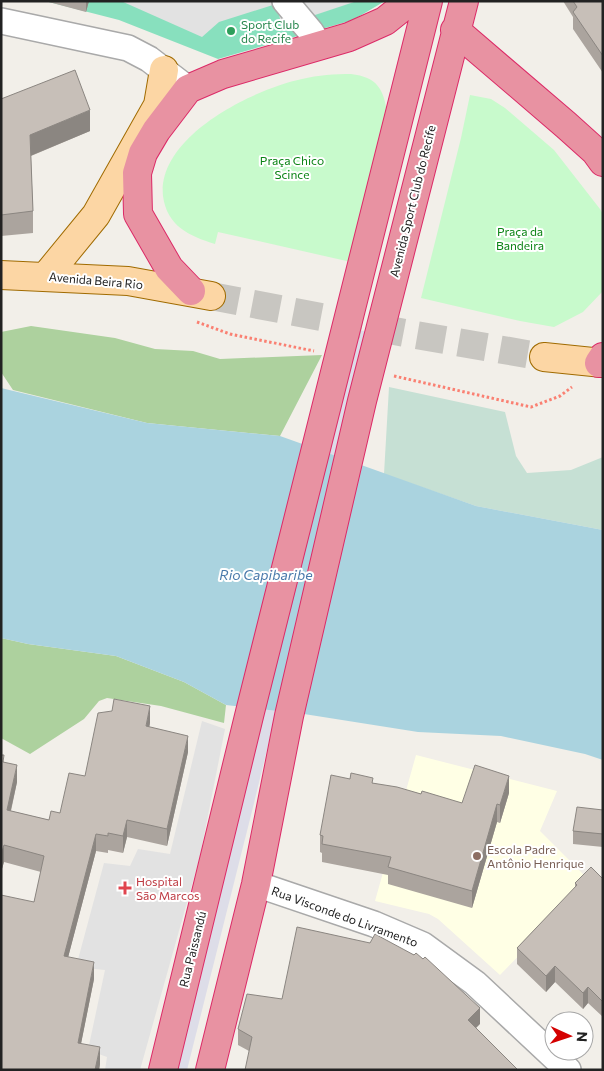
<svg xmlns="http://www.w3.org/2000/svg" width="604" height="1071" font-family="Commissioner,sans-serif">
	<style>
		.education { fill: #ffffe5 }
		.forest { fill: #add19e }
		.wetland { fill: #c6e0d4 }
		.park { fill: #c8facc }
		.pitch { fill: #88e0be }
		.parking { fill: #e2e2e2 }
		.plaza { fill: #dddde8 }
		.water { fill: #aad3df }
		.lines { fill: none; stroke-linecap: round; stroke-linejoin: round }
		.major-tunnel { stroke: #c8c6c1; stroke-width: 28; stroke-dasharray: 28 14; stroke-linecap: butt }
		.minor-casing { stroke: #a9a9a9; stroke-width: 28 }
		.major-casing { stroke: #a06b00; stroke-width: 30 }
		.highway-casing { stroke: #dc2a67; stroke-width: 30 }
		.path { stroke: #fa8072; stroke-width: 3; stroke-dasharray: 2.5 2.5; stroke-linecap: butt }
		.minor { stroke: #fff; stroke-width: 25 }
		.major { stroke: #fcd6a4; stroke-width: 28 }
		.highway { stroke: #e892a2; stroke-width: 28 }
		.wall { fill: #aba49e }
		.shaded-wall { fill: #8b8681 }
		.building { fill: #c7bfb8; stroke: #8b8681 }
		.leisure-dot { fill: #2e9e5b; stroke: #fff; stroke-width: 2 }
		.education-dot { fill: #8d6e63; stroke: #fff; stroke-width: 2 }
		.health-dot { fill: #e0444e; stroke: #fff; stroke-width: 2 }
		.labels { text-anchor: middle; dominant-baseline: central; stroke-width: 4; stroke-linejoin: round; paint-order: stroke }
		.leisure-label { font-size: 12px; fill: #27864d; stroke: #fff; text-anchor: start }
		.park-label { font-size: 12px; fill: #0c8416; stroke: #fff }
		.street-label { font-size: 12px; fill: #222; stroke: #fff }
		.education-label { font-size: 12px; fill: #785e54; stroke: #fff; text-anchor: start }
		.health-label { font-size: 12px; fill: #be3a42; stroke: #fff; text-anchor: start }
		.water-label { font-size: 14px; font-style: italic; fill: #4a7aab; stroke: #fff }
	</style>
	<rect width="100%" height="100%" fill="#f2efe9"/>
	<path class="education" d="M416,755L557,791L540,831L591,882L500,975L438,919L429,914L375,901Z"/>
	<path class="forest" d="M31,326L115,338L155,349L193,351L220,359L322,355L280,436L147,423L13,390L1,372V332Z
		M1,638L28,644L116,656L184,682L226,705L224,723L161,706L107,698L99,701L84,719L30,754L1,738Z"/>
	<path class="wetland" d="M389,387L505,412L516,456L527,473L571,470L603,457V530L476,506L384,474Z"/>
	<path class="park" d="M351,74C377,77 384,89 387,113L351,262L218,232L215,244C189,236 167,226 163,196C157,136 254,89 302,79C318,75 335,74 351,74Z
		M470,95L491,99L505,108L554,150L600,209L603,214V291L583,312L554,327L520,321L421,298L461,138Z"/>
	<path class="pitch" d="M45,1H385L353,20L218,59L119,20Z"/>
	<path class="parking" d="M121,1H357L282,26L276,4L219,22L202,37Z
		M202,721L225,729L200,856L140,1070H105L107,1057L88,1050L105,970L76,967L104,863L130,866L138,849L170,854Z"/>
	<path class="plaza" d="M354,329L369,332L253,807L187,1070H170Z"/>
	<path class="water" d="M1,388L147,423L280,436L476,506L603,530V760L585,754L501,736L418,732L304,714L226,705L184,682L116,656L28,644L1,638Z"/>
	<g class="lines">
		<path class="major-tunnel" d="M211,296L416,335L544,357"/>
		<g class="minor-casing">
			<path id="minor" d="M285,1L311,32L320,46
				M1,21L128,48L149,59L188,89
				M256,884L374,924L423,945L475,983L568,1070"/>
		</g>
		<g class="major-casing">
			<path id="major" d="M1,275L128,281L211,296
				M46,276L96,215L158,105L164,70
				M544,357L603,363"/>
		</g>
		<g class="highway-casing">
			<path id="highway" d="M455,30L566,125L595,151L603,162
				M191,291L169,268L138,214L137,173L143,153L156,131L188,89L223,74L349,37L385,21L410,1
				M599,363L603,357
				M163,1070L250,712L428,1
				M210,1070L256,884L289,716L362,401L464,1"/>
		</g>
		<path class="path" d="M197,322L230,334L314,351
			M394,376L531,407L560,396L572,387"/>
		<use href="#minor" class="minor"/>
		<use href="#major" class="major"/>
		<use href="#highway" class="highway"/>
	</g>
	<path class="wall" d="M45,1H89L86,12Z
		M563,1H603V73L573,29V17Z
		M1,99L90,131L31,156L33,211V233L1,236Z
		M150,723L149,727L188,752L167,846L127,837L123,853L108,850V853L96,851L68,957L94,979L81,1043L100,1064L99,1070H1L34,902L41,872L4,862L1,872V755L4,763L17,782L11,811L49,820L60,813L85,776Z
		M350,779L373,783L462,803L509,793L500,823L497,822L472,908L388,884V875L322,862V853L320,852V835Z
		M603,810V847L573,844V831Z
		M603,879V1017L588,1003L583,1009L555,982L546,992L517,964V948L575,888V883Z
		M282,999L480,1024L249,1051L238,1045V1029Z"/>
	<path class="shaded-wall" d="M86,1H89L86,12Z
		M90,110V131L30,156V135Z
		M150,706V723L146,743V726Z
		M188,736V752L167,846V829Z
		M17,765V782L7,827V810Z
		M509,776V793L500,823V805Z
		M497,804V822L472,908V891Z
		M127,820V837L123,853V836Z
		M96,834V851L64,973V956Z
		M4,845V862L1,872V855Z
		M94,962V979L78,1059V1043Z
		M555,966V982L546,992V976Z
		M588,987V1003L583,1009V993Z
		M480,1008V1024L468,1036V1020Z
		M100,1047V1064L99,1070H95Z"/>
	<path class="building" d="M573,1H603V56L573,12L577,7Z
		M75,70L90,110L30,135L33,211L1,215V99Z
		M114,699L150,706L146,726L188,736L167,829L127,820L123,836L108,833V836L96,834L64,956L94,962L78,1043L100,1047L95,1070H1V895L34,902L44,856L4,845L1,855V755H4L3,762L17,765L7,810L49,820L51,811L60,813L69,773L85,776L98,713L112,711Z
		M475,765L509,776L500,805L497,804L472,891L388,867L391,857L322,844L323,836L320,835L331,775L350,779L351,773L373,778L372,783L397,787L421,794L422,791L462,803Z
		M577,807L603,810V834L573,831Z
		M591,867L603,879V1002L588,987L583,993L555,966L546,976L517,948L577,885L575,883Z
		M297,927L370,943L375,934L414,955L416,953L423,959L425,957L480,1008L468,1020L518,1070H245L252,1037L238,1029L247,994L282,999Z"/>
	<circle class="leisure-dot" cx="231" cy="31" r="5"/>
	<circle class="education-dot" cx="477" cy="856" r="5"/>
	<path class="health-dot" d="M122.5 880.5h5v5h5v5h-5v5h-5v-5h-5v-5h5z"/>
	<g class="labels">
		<g class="leisure-label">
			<text x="241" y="24">Sport Club<tspan x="241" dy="14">do Recife</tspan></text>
		</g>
		<g class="park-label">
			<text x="292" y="160">Praça Chico<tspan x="292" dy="14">Scince</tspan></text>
			<text x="520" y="231">Praça da<tspan x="520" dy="14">Bandeira</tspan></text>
		</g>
		<g class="street-label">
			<text transform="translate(412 201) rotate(-76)">Avenida Sport Club do Recife</text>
			<text transform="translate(96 280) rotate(5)">Avenida Beira Rio</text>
			<text transform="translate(345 916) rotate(20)">Rua Visconde do Livramento</text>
			<text transform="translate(192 949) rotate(-76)">Rua Paissandú</text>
		</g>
		<g class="education-label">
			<text x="487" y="849">Escola Padre<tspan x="487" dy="14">Antônio Henrique</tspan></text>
		</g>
		<g class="health-label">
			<text x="136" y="881">Hospital<tspan x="136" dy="14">São Marcos</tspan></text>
		</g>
		<g class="water-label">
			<text x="266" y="574">Rio Capibaribe</text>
		</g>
	</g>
	<rect width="604" height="1071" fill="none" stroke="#222222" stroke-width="5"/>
	<g transform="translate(569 1036) rotate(93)"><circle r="24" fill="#ffffff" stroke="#a7a7a7"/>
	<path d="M0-4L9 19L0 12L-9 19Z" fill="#d40000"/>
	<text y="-8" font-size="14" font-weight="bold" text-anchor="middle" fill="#222222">N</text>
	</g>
</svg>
